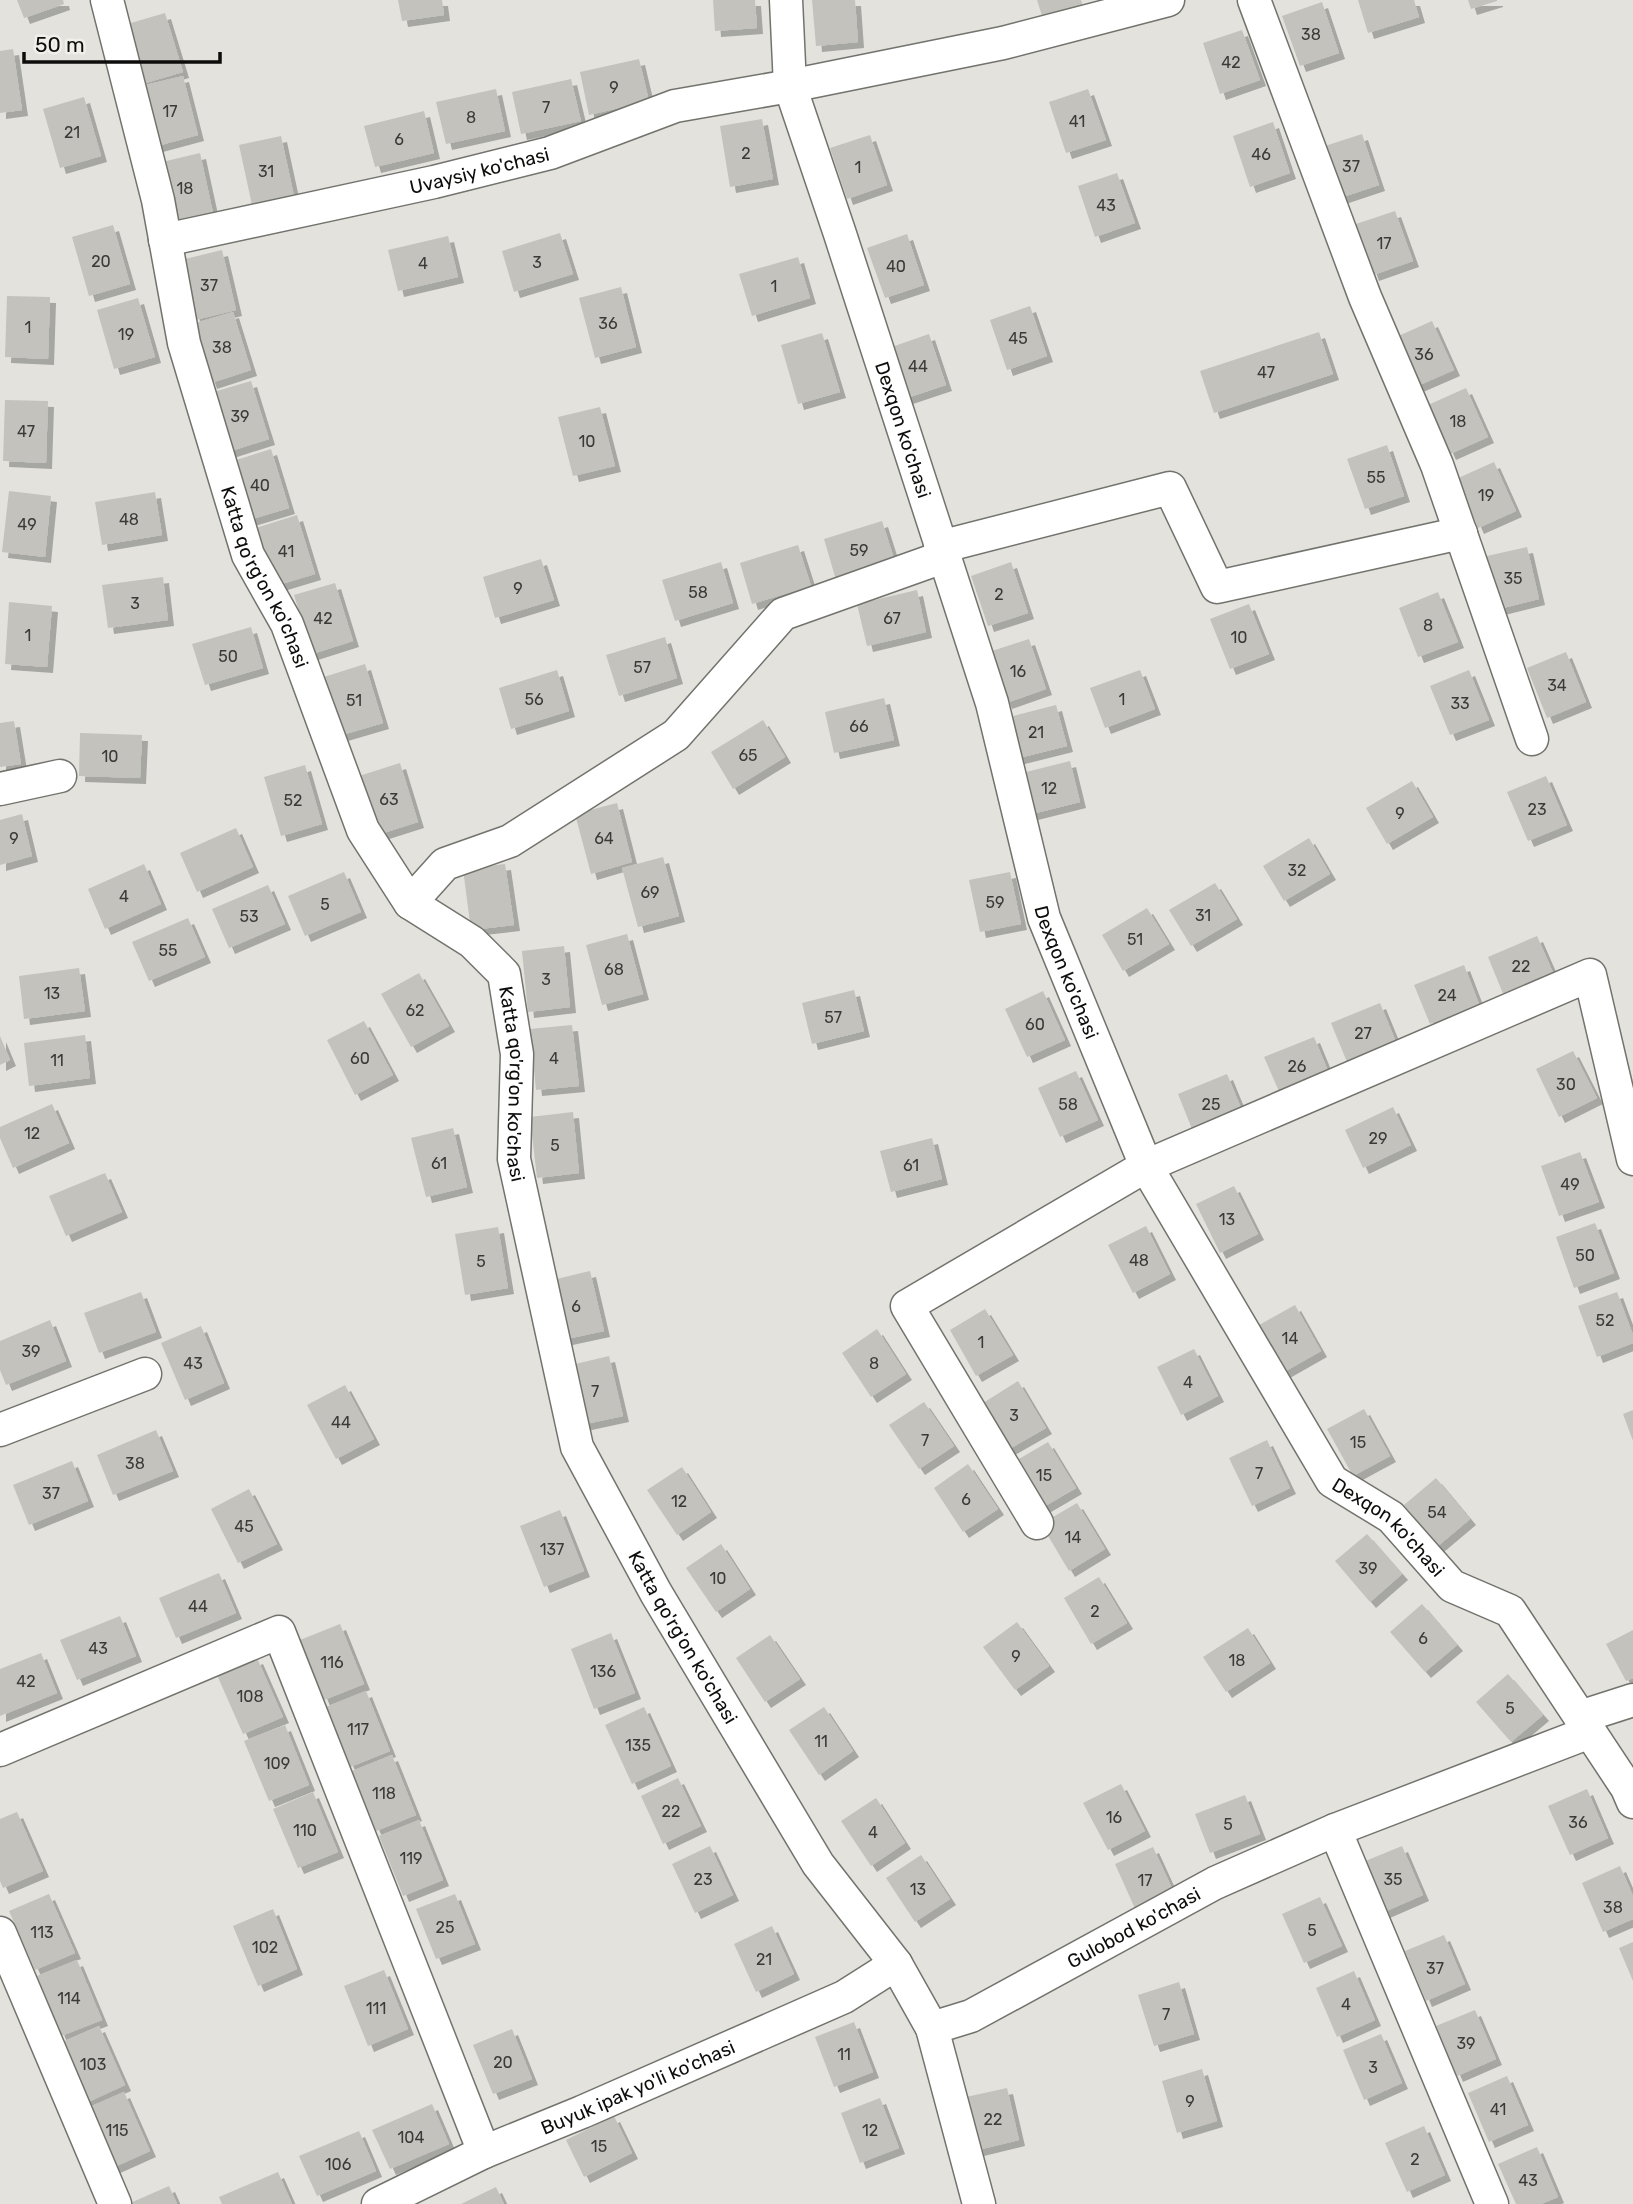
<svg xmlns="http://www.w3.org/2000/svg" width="1633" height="2204" font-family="Rubik,sans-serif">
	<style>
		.building { fill: #c3c2bd; filter: url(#shadow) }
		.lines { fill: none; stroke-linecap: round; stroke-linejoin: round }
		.street-casing { stroke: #73736e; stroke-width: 35 }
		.street { stroke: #fff; stroke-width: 32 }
		.labels { text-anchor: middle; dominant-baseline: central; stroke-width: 7; stroke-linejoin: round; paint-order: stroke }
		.number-label { font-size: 16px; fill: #3b3a38 }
		.street-label { font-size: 19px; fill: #0e0d0c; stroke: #f0f0ea }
	</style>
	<defs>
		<filter id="shadow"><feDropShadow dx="6" dy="6" stdDeviation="0" flood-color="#0004"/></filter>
	</defs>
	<rect width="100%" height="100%" fill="#e3e2dd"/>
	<path class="building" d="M17,0H63L64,4L24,18Z
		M398,0H442L444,15L402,21Z
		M713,0H755L757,28L715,31Z
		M812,0H855L858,42L816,46Z
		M1037,0H1081L1083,7L1043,19Z
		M1358,0H1414L1419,17L1368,33Z
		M1468,0H1497V1L1471,9Z
		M1322,2L1339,53L1300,66L1282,16Z
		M165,13L183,72L142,84L124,25Z
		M1242,30L1260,80L1220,94L1203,43Z
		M13,49L22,110L0,113V51Z
		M639,59L649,101L589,115L580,72Z
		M183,76L198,135L157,146L141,86Z
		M571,79L581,121L521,134L512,92Z
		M496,89L505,131L446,144L436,102Z
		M1088,89L1106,140L1066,153L1049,102Z
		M84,97L101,156L60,168L43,109Z
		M424,111L434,153L375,167L364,126Z
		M762,119L773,179L730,187L720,126Z
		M1273,122L1290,173L1250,187L1233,136Z
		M1362,134L1379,185L1340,198L1322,147Z
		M870,135L887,185L847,199L830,148Z
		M281,136L294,196L252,205L239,145Z
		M200,153L213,213L171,222L158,163Z
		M1117,173L1135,223L1095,237L1078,186Z
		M1395,211L1413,261L1373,275L1356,224Z
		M113,225L130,284L89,296L72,237Z
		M560,233L573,274L514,292L502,251Z
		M907,234L924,285L885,298L867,248Z
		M448,236L458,277L398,291L388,250Z
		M222,250L236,310L195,320L181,260Z
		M798,257L810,298L752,316L739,274Z
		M621,287L636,347L595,358L579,298Z
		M7,296L50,297L48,359L5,357Z
		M138,298L155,357L114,369L97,310Z
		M1030,306L1047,356L1007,370L990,320Z
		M233,312L251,370L211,383L192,324Z
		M1432,321L1454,370L1415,387L1394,338Z
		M1319,332L1333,374L1214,413L1200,371Z
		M822,333L840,392L798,404L781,345Z
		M929,334L946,385L907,398L889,348Z
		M251,381L269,439L228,452L210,393Z
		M1466,388L1488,437L1450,454L1428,405Z
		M5,400L48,401L46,463L3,461Z
		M600,407L615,466L573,476L558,417Z
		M1387,445L1404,496L1365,509L1347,459Z
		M271,449L289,508L249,520L230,462Z
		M1494,462L1516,511L1478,528L1456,479Z
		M9,491L51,496L45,557L2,552Z
		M155,492L162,535L102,545L95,502Z
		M297,515L315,574L275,586L256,528Z
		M882,521L895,562L836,580L824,539Z
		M798,545L811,586L752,604L740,563Z
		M1527,547L1539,599L1499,609L1487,556Z
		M541,559L554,600L495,618L483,577Z
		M721,562L733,603L675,621L662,580Z
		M1011,562L1028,613L988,626L971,576Z
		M163,577L168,620L108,628L102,585Z
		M335,583L353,641L312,654L294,595Z
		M917,590L926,632L867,646L857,604Z
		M1438,592L1458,642L1418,657L1399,608Z
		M9,602L52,606L47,667L5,664Z
		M1249,604L1269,654L1230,669L1210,619Z
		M251,627L263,668L205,685L192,644Z
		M665,637L677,678L619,696L606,655Z
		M1029,639L1046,689L1006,703L989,652Z
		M1566,652L1586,702L1547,718L1527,668Z
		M365,664L383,723L342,735L324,677Z
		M557,670L569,711L511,729L499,688Z
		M1140,670L1155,709L1105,728L1090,688Z
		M1469,670L1489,720L1450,735L1430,686Z
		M884,698L894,740L834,753L825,712Z
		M1056,705L1067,746L1015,759L1005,718Z
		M763,720L785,757L733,789L711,752Z
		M14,721L21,764L0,767V723Z
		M80,733L142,735L140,778L79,776Z
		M1070,761L1080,802L1028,815L1018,774Z
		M400,763L418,822L377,835L359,776Z
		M305,765L322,824L281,836L264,777Z
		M1546,776L1567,825L1528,841L1507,792Z
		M1412,781L1433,817L1387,844L1366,808Z
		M617,803L632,862L591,874L575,814Z
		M22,814L32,856L0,865V820Z
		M236,828L253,867L197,892L180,853Z
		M1309,838L1330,874L1284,901L1263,866Z
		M663,857L679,916L638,927L622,868Z
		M144,864L161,904L105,929L88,889Z
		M505,864L514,925L471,930L463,869Z
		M344,872L361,912L305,936L288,896Z
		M1010,872L1021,924L980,932L969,880Z
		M1215,883L1237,919L1191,946L1169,910Z
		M268,885L285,924L229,948L212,909Z
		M1147,908L1169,944L1123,971L1102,935Z
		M188,918L205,957L149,981L132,942Z
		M627,934L643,994L602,1005L586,945Z
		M1537,936L1554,975L1504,996L1488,957Z
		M564,946L570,1007L528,1012L522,951Z
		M1464,965L1479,1004L1430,1024L1414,985Z
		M79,968L85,1011L24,1019L19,976Z
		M419,973L449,1026L411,1047L381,994Z
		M854,990L864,1031L812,1044L802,1003Z
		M1043,991L1065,1040L1027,1057L1005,1009Z
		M1380,1003L1396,1042L1347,1062L1331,1023Z
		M364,1021L393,1075L355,1095L327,1040Z
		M572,1025L579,1086L536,1090L530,1029Z
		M85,1035L90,1078L29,1086L24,1043Z
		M0,1036L10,1060L0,1065Z
		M1314,1037L1330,1076L1281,1096L1264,1057Z
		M1573,1051L1597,1098L1559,1117L1536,1069Z
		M1076,1071L1098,1120L1060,1137L1038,1088Z
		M1227,1074L1243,1113L1194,1134L1178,1094Z
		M52,1104L69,1143L13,1168L0,1138V1127Z
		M1393,1107L1411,1145L1363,1168L1345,1130Z
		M573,1112L579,1173L537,1178L530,1117Z
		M453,1128L467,1187L426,1197L411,1138Z
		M932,1138L942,1179L891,1192L880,1151Z
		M1580,1152L1599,1202L1559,1216L1541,1166Z
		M105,1173L122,1212L66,1236L49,1196Z
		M1234,1186L1258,1234L1220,1253L1196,1204Z
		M1595,1223L1614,1273L1574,1288L1556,1237Z
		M1146,1226L1170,1274L1133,1293L1108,1245Z
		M498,1227L508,1288L465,1295L455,1234Z
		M590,1271L604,1331L562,1340L548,1281Z
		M141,1292L156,1332L99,1353L84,1313Z
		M1617,1292L1633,1335V1343L1597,1357L1578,1306Z
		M1295,1305L1321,1351L1284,1372L1259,1325Z
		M985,1309L1013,1355L976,1376L950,1330Z
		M50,1320L66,1361L6,1385L0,1370V1341Z
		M201,1326L224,1383L185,1400L161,1343Z
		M877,1329L906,1374L871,1397L842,1353Z
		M1194,1349L1218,1396L1181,1415L1157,1367Z
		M609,1356L623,1416L581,1425L567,1366Z
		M1018,1381L1046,1428L1009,1449L983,1403Z
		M345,1385L374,1439L336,1459L307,1405Z
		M924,1402L954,1446L919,1469L889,1425Z
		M1364,1409L1390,1456L1353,1476L1327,1429Z
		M1633,1410V1441L1623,1414Z
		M156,1430L173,1471L113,1495L97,1455Z
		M1267,1440L1290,1488L1252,1506L1229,1458Z
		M1048,1442L1076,1488L1040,1509L1012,1463Z
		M72,1461L88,1501L29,1525L13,1485Z
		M968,1464L998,1509L963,1532L934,1488Z
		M682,1467L711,1512L677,1535L647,1490Z
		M1436,1478L1470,1519L1438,1546L1404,1505Z
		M249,1489L277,1544L238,1563L211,1509Z
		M1077,1503L1105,1549L1069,1571L1041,1524Z
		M560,1510L584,1571L544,1587L520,1526Z
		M1367,1534L1402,1574L1370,1602L1335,1561Z
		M721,1544L750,1589L716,1612L686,1568Z
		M219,1573L236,1613L176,1638L159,1598Z
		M1099,1577L1127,1623L1091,1644L1064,1598Z
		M1422,1604L1457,1645L1425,1672L1390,1632Z
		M120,1616L136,1656L77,1680L60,1640Z
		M1017,1622L1049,1666L1015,1690L983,1647Z
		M340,1624L364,1684L324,1700L300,1640Z
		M1248,1628L1270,1663L1226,1692L1203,1657Z
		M1633,1630V1678L1626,1681L1606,1644Z
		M611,1633L635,1693L594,1709L571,1649Z
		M770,1635L800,1679L765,1702L736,1658Z
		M41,1653L57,1693L0,1716V1669Z
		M257,1658L283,1717L243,1734L217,1675Z
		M1508,1674L1543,1715L1511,1742L1476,1702Z
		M366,1691L390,1751L350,1767L326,1707Z
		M644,1707L671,1766L632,1784L605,1725Z
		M824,1707L853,1751L819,1775L789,1730Z
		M285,1725L309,1785L269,1801L244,1741Z
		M392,1755L416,1815L376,1831L352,1771Z
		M678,1778L701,1826L663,1844L641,1796Z
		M1121,1784L1145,1831L1108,1850L1083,1803Z
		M1587,1789L1608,1838L1570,1855L1548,1806Z
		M313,1792L338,1852L298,1868L273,1809Z
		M1245,1795L1260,1834L1210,1853L1195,1814Z
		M876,1798L905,1843L871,1866L841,1821Z
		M17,1812L43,1871L3,1888L0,1881V1819Z
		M419,1820L443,1880L403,1896L379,1836Z
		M710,1846L733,1895L695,1913L672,1864Z
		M1402,1846L1423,1895L1384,1912L1363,1862Z
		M1153,1847L1175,1895L1137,1913L1115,1864Z
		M921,1855L950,1899L915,1922L886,1878Z
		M1620,1866L1633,1896V1919L1603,1932L1582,1883Z
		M49,1894L75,1953L35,1970L9,1911Z
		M455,1894L475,1944L436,1959L416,1909Z
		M1320,1897L1342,1946L1304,1963L1282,1914Z
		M273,1909L297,1969L258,1986L233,1926Z
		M772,1926L794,1974L756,1992L734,1944Z
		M1444,1935L1465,1984L1426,2001L1405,1951Z
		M1633,1942V1981L1619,1948Z
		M77,1960L102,2020L61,2036L37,1976Z
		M384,1970L408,2029L368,2046L344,1986Z
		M1354,1971L1375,2020L1337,2037L1316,1988Z
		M1179,1982L1194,2034L1154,2046L1138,1995Z
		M1475,2010L1496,2059L1457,2076L1436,2026Z
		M854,2022L873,2072L834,2087L815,2037Z
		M99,2026L125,2085L86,2103L60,2043Z
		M512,2029L532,2079L493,2094L473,2045Z
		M1381,2034L1402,2083L1364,2100L1343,2050Z
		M1202,2069L1217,2121L1177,2133L1162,2081Z
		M1507,2076L1528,2125L1489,2142L1468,2093Z
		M1007,2088L1019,2140L978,2150L966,2097Z
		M124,2092L150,2151L110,2169L85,2109Z
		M880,2098L899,2148L860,2163L841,2113Z
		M432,2104L449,2144L390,2169L372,2130Z
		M614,2116L632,2153L584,2177L566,2140Z
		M1424,2126L1445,2175L1407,2192L1385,2143Z
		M359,2131L376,2171L317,2196L299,2156Z
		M1537,2147L1558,2197L1541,2204H1516L1498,2164Z
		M278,2172L292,2204H222L219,2197Z
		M169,2186L177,2204H128Z
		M496,2187L504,2204H461Z"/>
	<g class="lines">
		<g class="street-casing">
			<g id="street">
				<path id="s1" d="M107,0L158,200L184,343L248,555L287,624L363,830L410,903L472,942L504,974L517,1054L514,1159L577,1447L656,1593L818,1864L896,1964L932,2028L979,2204"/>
				<path id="s2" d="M786,0L790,86L840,234L992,703L1044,918L1146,1166L1332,1481L1391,1517L1452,1586L1510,1611L1627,1788L1633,1802"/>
				<path d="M1254,0L1365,297L1437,465L1532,739"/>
				<path id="s3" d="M165,240L434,182L550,153L675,106L790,86L1003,43L1168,0"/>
				<path d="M940,547L1170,488L1217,587L1461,533"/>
				<path d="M0,789L60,776"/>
				<path d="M410,903L445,864L510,841L676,735L783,614L943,557"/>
				<path d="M0,1430L145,1374"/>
				<path d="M1037,1523L907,1306L1146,1166L1590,975L1633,1159"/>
				<path d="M1580,1717L1633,1700"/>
				<path d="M0,1750L279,1632L484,2152"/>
				<path d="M1335,1830L1492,2204"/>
				<path d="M0,1933L115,2204"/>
				<path id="s4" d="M932,2028L971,2016L1215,1883L1335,1830L1590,1732"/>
				<path id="s5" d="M378,2204L484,2152L582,2112L844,1997L896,1964"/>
			</g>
		</g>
		<use href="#street" class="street"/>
	</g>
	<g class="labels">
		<g class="number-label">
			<text x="1311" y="34">38</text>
			<text x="1231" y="62">42</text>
			<text x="614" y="87">9</text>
			<text x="546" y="107">7</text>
			<text x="170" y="111">17</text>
			<text x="471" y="117">8</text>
			<text x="1077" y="121">41</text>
			<text x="72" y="132">21</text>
			<text x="399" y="139">6</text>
			<text x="746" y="153">2</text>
			<text x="1261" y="154">46</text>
			<text x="1351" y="166">37</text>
			<text x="858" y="167">1</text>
			<text x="266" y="171">31</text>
			<text x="185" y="188">18</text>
			<text x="1106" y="205">43</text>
			<text x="1384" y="243">17</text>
			<text x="101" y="261">20</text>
			<text x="537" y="262">3</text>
			<text x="423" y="263">4</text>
			<text x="896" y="266">40</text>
			<text x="209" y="285">37</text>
			<text x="774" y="286">1</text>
			<text x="608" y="323">36</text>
			<text x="28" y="327">1</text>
			<text x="126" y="334">19</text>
			<text x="1018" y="338">45</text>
			<text x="222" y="347">38</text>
			<text x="1424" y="354">36</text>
			<text x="918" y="366">44</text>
			<text x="1266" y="372">47</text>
			<text x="240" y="416">39</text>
			<text x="1458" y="421">18</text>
			<text x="26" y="431">47</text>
			<text x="587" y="441">10</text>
			<text x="1376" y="477">55</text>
			<text x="260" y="485">40</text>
			<text x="1486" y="495">19</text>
			<text x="129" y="519">48</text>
			<text x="27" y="524">49</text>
			<text x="859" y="550">59</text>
			<text x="286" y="551">41</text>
			<text x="1513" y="578">35</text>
			<text x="518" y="588">9</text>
			<text x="698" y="592">58</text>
			<text x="999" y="594">2</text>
			<text x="135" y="603">3</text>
			<text x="323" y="618">42</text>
			<text x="892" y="618">67</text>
			<text x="1428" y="625">8</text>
			<text x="28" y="635">1</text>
			<text x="1239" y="637">10</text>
			<text x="228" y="656">50</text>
			<text x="642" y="667">57</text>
			<text x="1018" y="671">16</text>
			<text x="1557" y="685">34</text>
			<text x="534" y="699">56</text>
			<text x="1122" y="699">1</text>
			<text x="354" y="700">51</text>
			<text x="1460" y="703">33</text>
			<text x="859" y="726">66</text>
			<text x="1036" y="732">21</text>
			<text x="748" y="755">65</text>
			<text x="110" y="756">10</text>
			<text x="1049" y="788">12</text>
			<text x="389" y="799">63</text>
			<text x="293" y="800">52</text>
			<text x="1537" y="809">23</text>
			<text x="1400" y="813">9</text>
			<text x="14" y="838">9</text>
			<text x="604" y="838">64</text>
			<text x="1297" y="870">32</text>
			<text x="650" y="892">69</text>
			<text x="124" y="896">4</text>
			<text x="995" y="902">59</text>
			<text x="325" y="904">5</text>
			<text x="1203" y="915">31</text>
			<text x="249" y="916">53</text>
			<text x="1135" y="939">51</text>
			<text x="168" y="950">55</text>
			<text x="1521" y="966">22</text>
			<text x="614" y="969">68</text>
			<text x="546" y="979">3</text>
			<text x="52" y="993">13</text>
			<text x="1447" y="995">24</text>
			<text x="415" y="1010">62</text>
			<text x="833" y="1017">57</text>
			<text x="1035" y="1024">60</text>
			<text x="1363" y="1033">27</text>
			<text x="360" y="1058">60</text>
			<text x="554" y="1058">4</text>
			<text x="57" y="1060">11</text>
			<text x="1297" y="1066">26</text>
			<text x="1566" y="1084">30</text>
			<text x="1068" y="1104">58</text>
			<text x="1211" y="1104">25</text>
			<text x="32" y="1133">12</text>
			<text x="1378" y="1138">29</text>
			<text x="555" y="1145">5</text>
			<text x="439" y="1163">61</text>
			<text x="911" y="1165">61</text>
			<text x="1570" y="1184">49</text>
			<text x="1227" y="1219">13</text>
			<text x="1585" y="1255">50</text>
			<text x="1139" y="1260">48</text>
			<text x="481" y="1261">5</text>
			<text x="576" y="1306">6</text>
			<text x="1605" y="1320">52</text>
			<text x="1290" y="1338">14</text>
			<text x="981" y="1342">1</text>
			<text x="31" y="1351">39</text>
			<text x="193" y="1363">43</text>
			<text x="874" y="1363">8</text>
			<text x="1188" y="1382">4</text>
			<text x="595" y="1391">7</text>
			<text x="1014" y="1415">3</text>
			<text x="341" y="1422">44</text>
			<text x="925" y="1440">7</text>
			<text x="1358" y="1442">15</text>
			<text x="135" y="1463">38</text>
			<text x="1259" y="1473">7</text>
			<text x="1044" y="1475">15</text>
			<text x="51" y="1493">37</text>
			<text x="966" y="1499">6</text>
			<text x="679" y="1501">12</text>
			<text x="1437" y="1512">54</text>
			<text x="244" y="1526">45</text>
			<text x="1073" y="1537">14</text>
			<text x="552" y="1549">137</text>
			<text x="1368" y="1568">39</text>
			<text x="718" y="1578">10</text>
			<text x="198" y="1606">44</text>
			<text x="1095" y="1611">2</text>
			<text x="1423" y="1638">6</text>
			<text x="98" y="1648">43</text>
			<text x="1016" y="1656">9</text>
			<text x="1237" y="1660">18</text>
			<text x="332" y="1662">116</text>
			<text x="603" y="1671">136</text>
			<text x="26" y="1681">42</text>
			<text x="250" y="1696">108</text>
			<text x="1510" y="1708">5</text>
			<text x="358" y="1729">117</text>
			<text x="821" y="1741">11</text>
			<text x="638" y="1745">135</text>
			<text x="277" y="1763">109</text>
			<text x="384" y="1793">118</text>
			<text x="671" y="1811">22</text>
			<text x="1114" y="1817">16</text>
			<text x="1578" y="1822">36</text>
			<text x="1228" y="1824">5</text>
			<text x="305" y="1830">110</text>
			<text x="873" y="1832">4</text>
			<text x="411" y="1858">119</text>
			<text x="703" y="1879">23</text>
			<text x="1393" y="1879">35</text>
			<text x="1145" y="1880">17</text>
			<text x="918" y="1889">13</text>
			<text x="1613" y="1907">38</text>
			<text x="445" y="1927">25</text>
			<text x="1312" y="1930">5</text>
			<text x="42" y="1932">113</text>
			<text x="265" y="1947">102</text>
			<text x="764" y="1959">21</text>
			<text x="1435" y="1968">37</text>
			<text x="69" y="1998">114</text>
			<text x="1346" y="2004">4</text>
			<text x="376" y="2008">111</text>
			<text x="1166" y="2014">7</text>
			<text x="1466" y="2043">39</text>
			<text x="844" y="2054">11</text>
			<text x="503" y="2062">20</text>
			<text x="93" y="2064">103</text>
			<text x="1373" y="2067">3</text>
			<text x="1190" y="2101">9</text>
			<text x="1498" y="2109">41</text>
			<text x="993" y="2119">22</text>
			<text x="117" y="2130">115</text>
			<text x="870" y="2130">12</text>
			<text x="411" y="2137">104</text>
			<text x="599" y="2146">15</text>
			<text x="1415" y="2159">2</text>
			<text x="338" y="2164">106</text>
			<text x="1528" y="2180">43</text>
		</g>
		<g class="street-label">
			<text stroke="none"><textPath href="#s3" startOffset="322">Uvaysiy ko'chasi</textPath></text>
			<text stroke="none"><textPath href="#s2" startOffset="448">Dexqon ko'chasi</textPath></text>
			<text stroke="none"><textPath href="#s1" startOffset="600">Katta qo'rg'on ko'chasi</textPath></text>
			<text stroke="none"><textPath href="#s2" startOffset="1015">Dexqon ko'chasi</textPath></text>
			<text stroke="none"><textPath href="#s1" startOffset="1188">Katta qo'rg'on ko'chasi</textPath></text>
			<text stroke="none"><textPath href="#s2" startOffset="1664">Dexqon ko'chasi</textPath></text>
			<text stroke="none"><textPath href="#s1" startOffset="1776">Katta qo'rg'on ko'chasi</textPath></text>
			<text stroke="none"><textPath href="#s4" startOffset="226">Gulobod ko'chasi</textPath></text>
			<text stroke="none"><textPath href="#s5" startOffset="285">Buyuk ipak yo'li ko'chasi</textPath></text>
		</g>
	</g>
	<path d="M24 52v10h196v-10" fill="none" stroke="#0e0d0c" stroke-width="3.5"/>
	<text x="35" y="52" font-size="21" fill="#0e0d0c" stroke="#f0f0ea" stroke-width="5" paint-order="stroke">50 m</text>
</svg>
